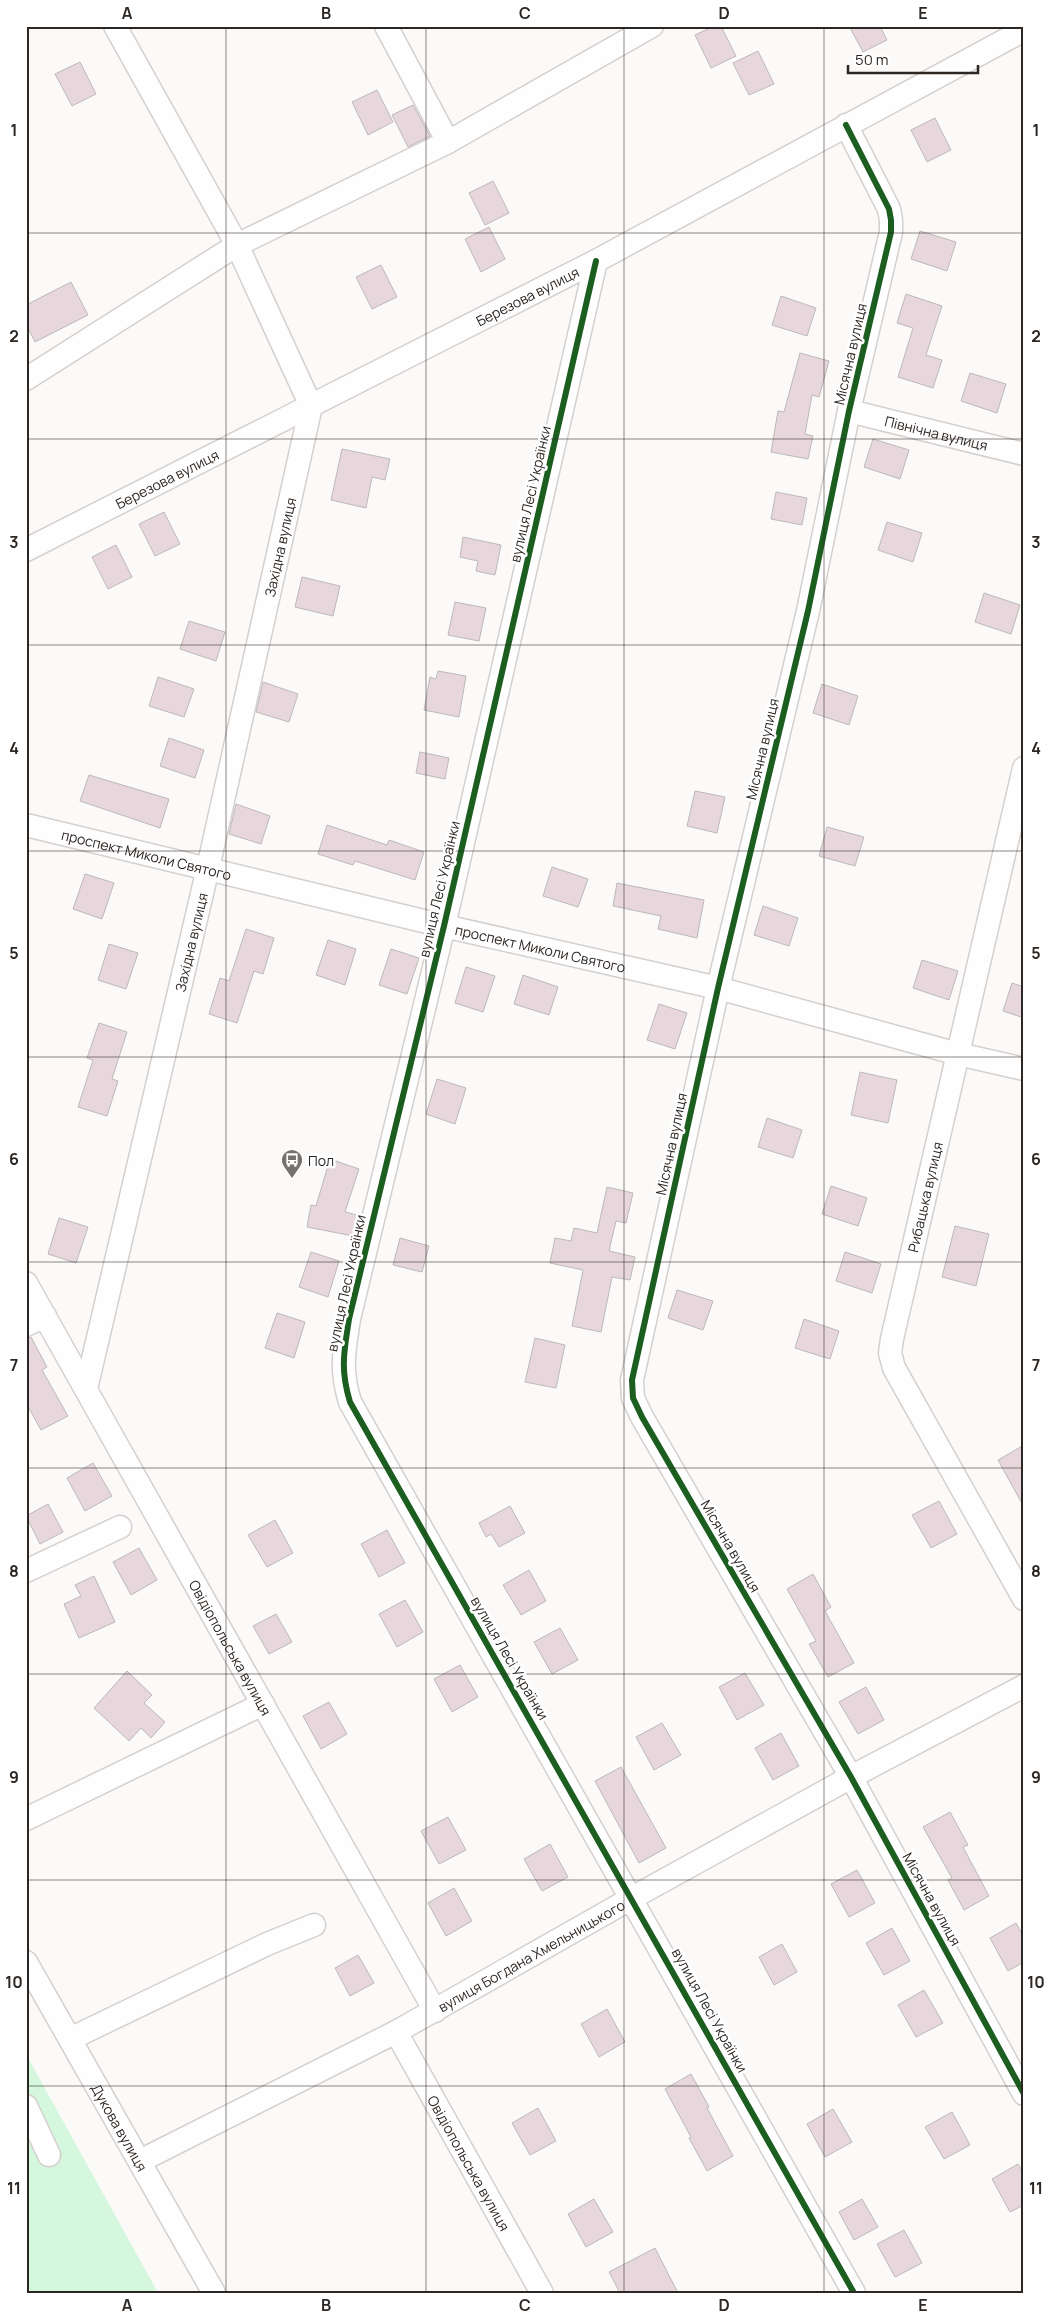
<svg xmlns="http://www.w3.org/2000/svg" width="1050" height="2319" font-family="Manrope,sans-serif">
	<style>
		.green { fill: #d4f7dd }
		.building { fill: #e7d6dc; stroke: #bcb9b9 }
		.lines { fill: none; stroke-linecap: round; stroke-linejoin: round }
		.minor-casing { stroke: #d4d0ce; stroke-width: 25 }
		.minor { stroke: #fffefe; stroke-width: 22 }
		.cycleway-casing { stroke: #fff; stroke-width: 9 }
		.cycleway { stroke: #1b5e20; stroke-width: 6 }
		.grid { fill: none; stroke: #2d2723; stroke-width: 1; stroke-opacity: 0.55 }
		.labels { text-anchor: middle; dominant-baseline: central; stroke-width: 5; stroke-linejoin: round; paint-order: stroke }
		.street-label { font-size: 14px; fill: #2d2723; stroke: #fff }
		.poi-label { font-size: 14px; fill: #2d2723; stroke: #fff; text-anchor: start }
		.neatline { fill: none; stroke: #2d2723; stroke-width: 2 }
		.grid-label { font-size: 16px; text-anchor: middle; font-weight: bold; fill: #2d2723 }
	</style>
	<rect width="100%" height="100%" fill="#fcfaf9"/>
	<path class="green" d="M26,2054L158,2293H26Z"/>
	<path class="building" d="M714,26H721L736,56L711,68L695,35Z
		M849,26H880L887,40L863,52Z
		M758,51L774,84L749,95L733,63Z
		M80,62L96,94L72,106L55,74Z
		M377,90L393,122L368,135L352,102Z
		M413,105L430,136L408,147L392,115Z
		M935,118L951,150L927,162L911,130Z
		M493,181L509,213L485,225L469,193Z
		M489,227L505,259L481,272L465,239Z
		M920,231L956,242L947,271L911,259Z
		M381,265L397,297L372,309L356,277Z
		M71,282L88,315L35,342L26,324V305Z
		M906,294L942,306L926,355L942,360L933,388L898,377L913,328L897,323Z
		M781,296L816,308L807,336L772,325Z
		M800,353L829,361L819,397L812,395L805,434L813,436L808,459L771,452L778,411L784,412Z
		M970,373L1006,384L997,413L961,401Z
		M873,439L909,450L900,479L864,467Z
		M342,449L390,459L385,480L372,477L366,508L331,500Z
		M776,492L807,498L802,525L771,519Z
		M164,512L180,544L155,556L139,524Z
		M887,522L922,533L913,562L878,550Z
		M463,537L501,545L495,575L476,571L478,561L460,557Z
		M116,545L132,577L108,589L92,557Z
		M302,577L340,586L333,616L295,607Z
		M984,593L1020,605L1011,634L975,622Z
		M455,602L486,608L479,641L448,635Z
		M189,621L225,632L216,661L180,649Z
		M438,671L466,676L459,717L424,710L430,677L436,679Z
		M158,677L194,689L184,717L149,706Z
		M263,682L298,694L289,722L256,712Z
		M822,684L858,696L849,725L813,713Z
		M169,738L204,750L195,778L160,766Z
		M420,752L449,758L445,779L416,773Z
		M89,775L169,799L160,828L80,801Z
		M695,791L725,797L717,833L687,826Z
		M236,804L270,816L261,844L229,834Z
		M327,825L387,845L389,840L424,852L415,880L355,861L353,865L318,854Z
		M827,827L864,837L855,866L819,856Z
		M552,867L588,879L578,907L543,896Z
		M85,874L114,883L102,919L73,909Z
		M617,883L704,900L697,938L658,929L661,916L613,906Z
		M763,906L798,918L789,946L754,935Z
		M246,929L274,938L263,974L254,971L237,1023L209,1014L220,978L229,981Z
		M328,940L356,949L345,985L316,975Z
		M109,944L138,953L126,989L98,980Z
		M391,949L419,958L407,994L379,985Z
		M922,960L958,971L949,1000L913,988Z
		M466,967L495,976L483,1012L455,1003Z
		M523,975L558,987L549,1015L514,1004Z
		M1012,983L1024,987V1018L1003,1011Z
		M659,1004L687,1013L675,1049L647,1040Z
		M99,1023L127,1032L112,1079L118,1081L107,1116L78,1107L93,1060L87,1058Z
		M860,1072L897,1080L888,1123L851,1115Z
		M437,1079L466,1088L455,1124L426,1114Z
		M767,1118L802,1130L793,1158L758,1147Z
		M330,1159L359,1169L345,1212L357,1215L353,1236L307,1227L311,1205L316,1206Z
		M831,1186L867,1198L858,1226L822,1214Z
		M607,1187L633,1193L626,1223L616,1221L609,1251L635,1257L630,1280L612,1277L601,1332L572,1326L583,1270L550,1263L555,1238L571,1241L574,1228L597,1233Z
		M59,1218L88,1227L76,1263L48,1254Z
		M955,1226L989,1234L976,1286L942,1277Z
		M400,1238L429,1246L422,1272L393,1265Z
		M311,1252L339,1261L328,1297L299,1287Z
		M845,1252L881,1264L872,1293L836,1281Z
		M677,1290L713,1301L703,1330L668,1318Z
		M277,1313L305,1322L294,1358L265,1348Z
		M804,1319L839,1331L830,1359L795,1348Z
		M31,1337L47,1367L42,1370L68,1416L41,1430L26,1403V1338Z
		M535,1338L565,1345L556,1388L525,1382Z
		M1024,1445V1507L998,1460Z
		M93,1463L112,1496L85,1511L67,1478Z
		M939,1501L957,1534L931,1548L912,1515Z
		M48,1504L63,1532L40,1544L26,1516Z
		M510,1506L525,1533L499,1547L491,1534L486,1537L479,1523Z
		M275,1520L293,1553L267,1567L248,1535Z
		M387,1530L405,1563L379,1577L361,1544Z
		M139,1548L157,1580L131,1595L113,1562Z
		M529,1570L546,1601L521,1615L503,1585Z
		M813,1574L831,1607L825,1611L854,1663L828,1677L809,1644L816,1641L787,1589Z
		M94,1576L115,1622L79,1638L64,1604L81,1596L75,1585Z
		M405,1600L423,1632L397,1647L379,1614Z
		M276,1614L292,1642L269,1654L253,1626Z
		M560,1628L578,1660L552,1674L534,1642Z
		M460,1665L478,1697L452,1712L434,1679Z
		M127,1671L152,1695L144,1703L165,1722L151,1738L141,1728L129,1741L94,1708Z
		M745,1673L764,1705L737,1720L719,1687Z
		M866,1687L884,1720L858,1734L839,1702Z
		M329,1702L347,1734L321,1749L303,1716Z
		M662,1723L681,1755L654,1770L636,1737Z
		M781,1733L799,1766L773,1780L755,1748Z
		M621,1767L666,1848L639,1863L595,1781Z
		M950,1812L968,1845L963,1847L989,1896L964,1910L948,1880L952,1878L923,1827Z
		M448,1817L466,1850L439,1864L421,1831Z
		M550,1844L568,1877L542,1891L524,1859Z
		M857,1870L875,1903L849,1917L831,1884Z
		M454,1888L472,1921L446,1936L428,1903Z
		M1016,1923L1024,1937V1962L1008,1971L990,1938Z
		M892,1928L910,1961L884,1975L866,1943Z
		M782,1944L797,1972L774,1985L759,1957Z
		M358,1955L374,1983L350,1996L335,1968Z
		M924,1990L943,2023L916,2037L898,2005Z
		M607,2009L625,2042L599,2057L581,2024Z
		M691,2074L709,2107L707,2108L733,2156L707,2171L689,2138L691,2137L665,2089Z
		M538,2108L556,2141L530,2155L512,2123Z
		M833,2109L852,2142L825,2157L807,2124Z
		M952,2112L970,2145L944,2159L925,2127Z
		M1018,2164L1024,2174V2205L1010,2212L992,2179Z
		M594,2199L613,2232L586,2247L568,2214Z
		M862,2199L878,2227L854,2240L839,2212Z
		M904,2230L922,2263L895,2277L877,2244Z
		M655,2248L678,2293H620L609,2272Z"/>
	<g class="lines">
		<g class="minor-casing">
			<g id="minor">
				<path d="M386,26L448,142"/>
				<path d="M846,125L889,209L891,220V232L849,411L808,611L718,988L632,1380L633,1398L642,1417L851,1777L1024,2094"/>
				<path d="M596,261L444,926L349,1319C344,1352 340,1369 350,1402L854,2293"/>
				<path d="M26,379L237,245L448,142L652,26"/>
				<path id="s1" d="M849,411L1024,454"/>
				<path id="s2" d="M26,550L596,261L1024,30"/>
				<path d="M1024,768L892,1339L890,1353L894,1368L1024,1599"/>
				<path id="s3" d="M26,825L444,926L718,988L958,1054L1024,1069"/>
				<path id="s4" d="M26,1283L435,2011"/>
				<path d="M26,1325L45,1316"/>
				<path id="s5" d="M86,1389L208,868L311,406L237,245L115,26"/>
				<path d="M26,1571L120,1527"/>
				<path d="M26,1819L263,1704"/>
				<path id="s6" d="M26,1962L214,2293"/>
				<path id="s7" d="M396,2032L542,2293"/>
				<path d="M70,2039L267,1944L314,1925"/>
				<path d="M26,2106L49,2155"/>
				<path id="s8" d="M140,2161L396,2032L632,1898L851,1777L1024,1686"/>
			</g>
		</g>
		<use href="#minor" class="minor"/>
		<g class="cycleway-casing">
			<path id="cycleway" d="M846,125L889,209L891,220V232L849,411L808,611L718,988L632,1380L633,1398L642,1417L851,1777L1024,2094
				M596,261L444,926L349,1319C344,1352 340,1369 350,1402L854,2293"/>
		</g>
		<use href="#cycleway" class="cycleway"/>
	</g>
	<path class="grid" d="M226,26V2293M426,26V2293M624,26V2293M824,26V2293M26,233H1024M26,439H1024M26,645H1024M26,851H1024M26,1057H1024M26,1262H1024M26,1468H1024M26,1674H1024M26,1880H1024M26,2086H1024"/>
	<defs>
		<g id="bus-pin" transform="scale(1.125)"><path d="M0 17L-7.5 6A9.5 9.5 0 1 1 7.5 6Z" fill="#75716e" stroke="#fff"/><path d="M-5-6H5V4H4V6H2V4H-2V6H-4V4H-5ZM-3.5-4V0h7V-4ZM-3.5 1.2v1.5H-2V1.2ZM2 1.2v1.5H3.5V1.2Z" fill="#fff"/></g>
	</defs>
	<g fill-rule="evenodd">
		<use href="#bus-pin" x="292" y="1160"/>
	</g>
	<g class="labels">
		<g class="street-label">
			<text stroke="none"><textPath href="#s2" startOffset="562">Березова вулиця</textPath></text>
			<text transform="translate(850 354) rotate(-77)">Місячна вулиця</text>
			<text stroke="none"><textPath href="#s1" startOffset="90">Північна вулиця</textPath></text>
			<text stroke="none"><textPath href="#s2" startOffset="158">Березова вулиця</textPath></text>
			<text transform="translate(530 494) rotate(-77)">вулиця Лесі Українки</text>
			<text stroke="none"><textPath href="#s5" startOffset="864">Західна вулиця</textPath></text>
			<text transform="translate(762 749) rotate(-77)">Місячна вулиця</text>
			<text stroke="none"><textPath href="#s3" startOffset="124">проспект Миколи Святого</textPath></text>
			<text transform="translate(439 889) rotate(-77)">вулиця Лесі Українки</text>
			<text stroke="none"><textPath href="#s5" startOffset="459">Західна вулиця</textPath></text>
			<text stroke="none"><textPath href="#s3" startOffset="529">проспект Миколи Святого</textPath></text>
			<text transform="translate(671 1144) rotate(-78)">Місячна вулиця</text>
			<text transform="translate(925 1197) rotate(-77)">Рибацька вулиця</text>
			<text transform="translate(346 1283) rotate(-78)">вулиця Лесі Українки</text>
			<text transform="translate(731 1546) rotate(60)">Місячна вулиця</text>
			<text stroke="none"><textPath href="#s4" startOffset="418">Овідіопольська вулиця</textPath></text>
			<text transform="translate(510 1658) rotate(60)">вулиця Лесі Українки</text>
			<text transform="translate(932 1899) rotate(61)">Місячна вулиця</text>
			<text stroke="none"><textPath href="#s8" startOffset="442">вулиця Богдана Хмельницького</textPath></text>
			<text transform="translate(710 2010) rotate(61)">вулиця Лесі Українки</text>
			<text stroke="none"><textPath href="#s6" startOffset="190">Дукова вулиця</textPath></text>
			<text stroke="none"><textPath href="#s7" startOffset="150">Овідіопольська вулиця</textPath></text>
		</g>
		<g class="poi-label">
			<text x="308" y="1160">Пол</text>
		</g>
	</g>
	<rect width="1050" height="2319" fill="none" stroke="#ffffff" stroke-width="55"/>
	<path d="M848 65v8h130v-8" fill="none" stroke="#2d2723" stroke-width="2.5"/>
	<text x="855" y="65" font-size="15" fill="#2d2723" stroke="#ffffff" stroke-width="4" paint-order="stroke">50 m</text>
	<rect x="28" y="28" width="994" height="2264" class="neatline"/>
	<g class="grid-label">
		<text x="127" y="19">A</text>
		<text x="326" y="19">B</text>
		<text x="525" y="19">C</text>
		<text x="724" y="19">D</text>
		<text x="923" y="19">E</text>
		<text x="14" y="136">1</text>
		<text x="1036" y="136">1</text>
		<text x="14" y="342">2</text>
		<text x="1036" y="342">2</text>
		<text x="14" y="548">3</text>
		<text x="1036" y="548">3</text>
		<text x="14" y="754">4</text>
		<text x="1036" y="754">4</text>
		<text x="14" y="959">5</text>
		<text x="1036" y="959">5</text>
		<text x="14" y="1165">6</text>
		<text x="1036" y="1165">6</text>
		<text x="14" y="1371">7</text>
		<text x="1036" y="1371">7</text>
		<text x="14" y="1577">8</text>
		<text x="1036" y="1577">8</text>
		<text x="14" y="1783">9</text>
		<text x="1036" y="1783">9</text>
		<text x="14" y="1988">10</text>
		<text x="1036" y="1988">10</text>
		<text x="14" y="2194">11</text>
		<text x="1036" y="2194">11</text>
		<text x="127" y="2311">A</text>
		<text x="326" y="2311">B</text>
		<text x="525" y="2311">C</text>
		<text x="724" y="2311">D</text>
		<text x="923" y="2311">E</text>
	</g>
</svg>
